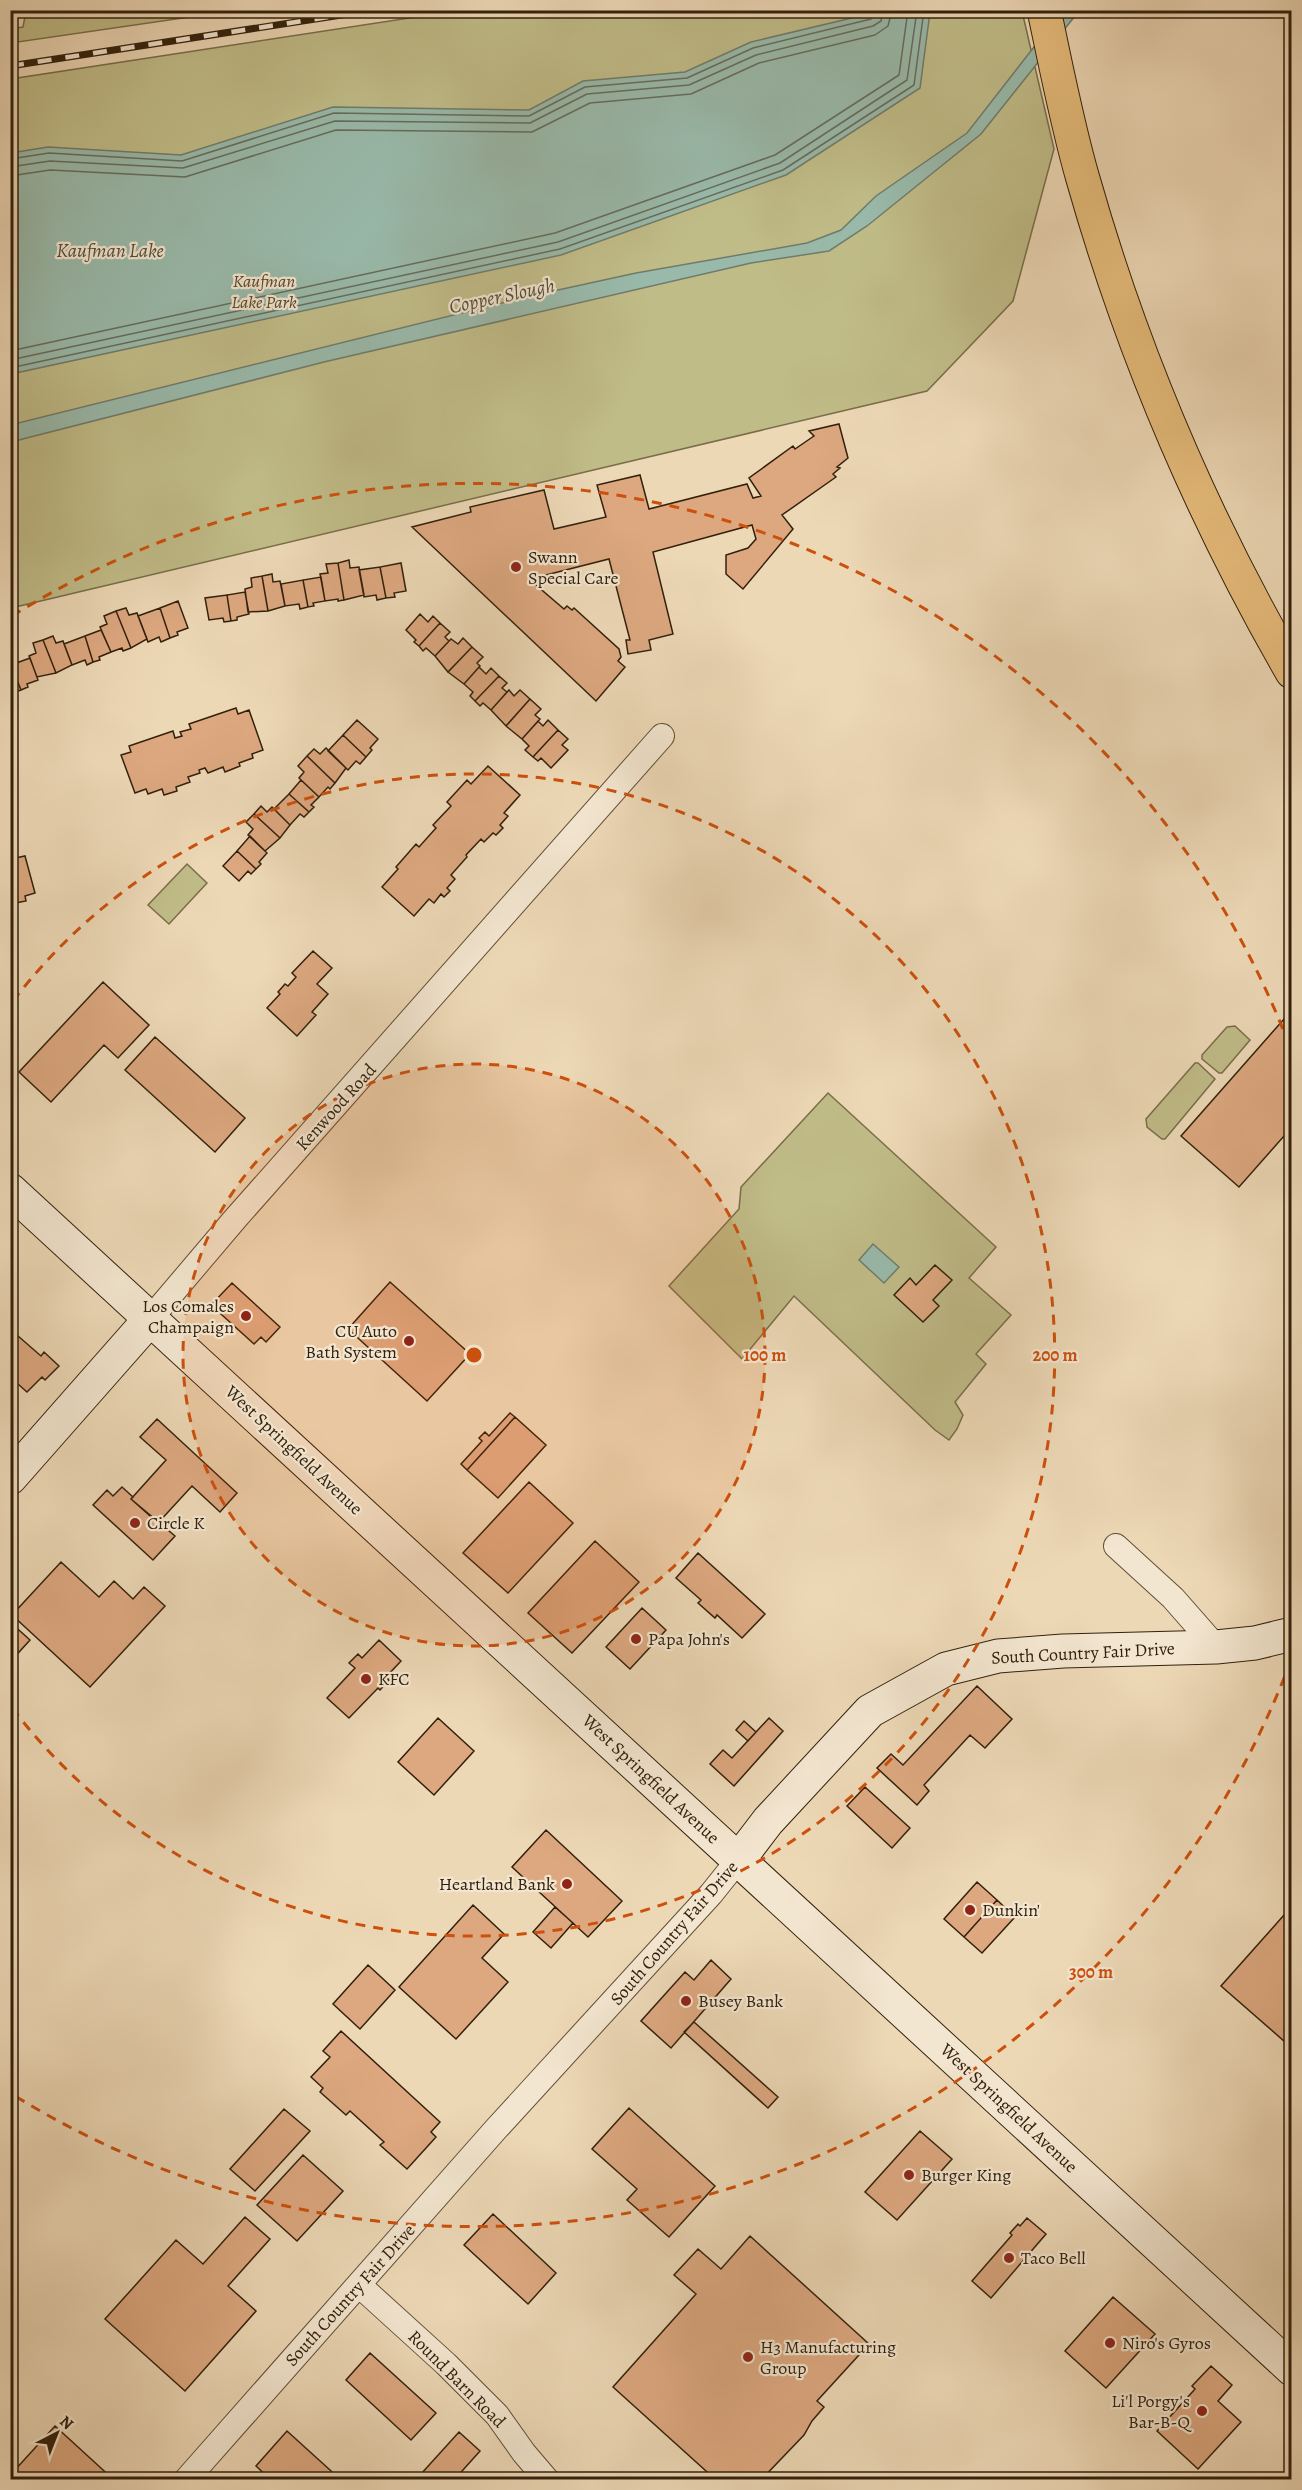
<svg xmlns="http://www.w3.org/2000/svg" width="1302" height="2490" font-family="Alegreya,serif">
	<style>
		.green { fill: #c0bc88; stroke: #796e4a; stroke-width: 1.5 }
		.water { fill: #99baab; stroke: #707c6b; stroke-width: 1.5 }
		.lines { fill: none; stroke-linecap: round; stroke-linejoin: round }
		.shore { stroke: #666d5c; stroke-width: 1.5 }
		.building { fill: #dda880; stroke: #32200c; stroke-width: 1.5 }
		.street-casing { stroke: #614e36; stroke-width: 26 }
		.secondary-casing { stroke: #32200c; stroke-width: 35 }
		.highway-casing { stroke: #32200c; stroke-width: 35 }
		.street { stroke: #f3e6d0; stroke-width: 24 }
		.secondary { stroke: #f3e6d0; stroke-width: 33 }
		.highway { stroke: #e6bc7b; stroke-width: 33 }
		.rail-casing { stroke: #32200c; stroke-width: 7 }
		.rail { stroke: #f3e6d0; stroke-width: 4.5; stroke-dasharray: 14; stroke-linecap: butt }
		.ring { fill: none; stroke: #cd500c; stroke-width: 3; stroke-dasharray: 10 8 }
		.poi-dot { fill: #8f2418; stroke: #f3e6d0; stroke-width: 2 }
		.labels { text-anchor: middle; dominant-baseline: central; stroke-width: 4.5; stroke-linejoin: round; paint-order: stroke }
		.park-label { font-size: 18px; font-style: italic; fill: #56472b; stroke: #f3e6d0 }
		.poi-label { font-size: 18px; fill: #32200c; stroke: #f3e6d0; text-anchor: start }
		.street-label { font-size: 18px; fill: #32200c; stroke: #f3e6d0 }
		.water-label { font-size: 20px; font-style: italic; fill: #514e3c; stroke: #f3e6d0 }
		.centre { fill: #cd500c; stroke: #f3e6d0; stroke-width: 3 }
		.ring-label { font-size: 18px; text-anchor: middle; font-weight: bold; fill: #cd500c; stroke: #f3e6d0; stroke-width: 4.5; stroke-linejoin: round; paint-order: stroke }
	</style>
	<rect width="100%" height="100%" fill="#edd8b6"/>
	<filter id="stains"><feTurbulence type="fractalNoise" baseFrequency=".00333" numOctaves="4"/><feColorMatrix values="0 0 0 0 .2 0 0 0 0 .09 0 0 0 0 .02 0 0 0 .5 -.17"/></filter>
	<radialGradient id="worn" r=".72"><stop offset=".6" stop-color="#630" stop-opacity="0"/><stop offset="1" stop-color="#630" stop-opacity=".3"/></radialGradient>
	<path class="green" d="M26,11V10L231,11L11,43V29L23,27Z
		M455,11H1022L1054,149L1013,301L927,391L11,608V79Z
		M187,864L207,883L169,924L148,905Z
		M1235,1026L1250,1040L1222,1073H1219L1202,1059V1055L1227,1027Z
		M1195,1063H1198L1215,1079L1165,1139H1162L1147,1127L1146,1119Z
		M828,1093L996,1247L969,1278L1011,1315L976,1354L986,1364L955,1402L963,1415L957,1429L949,1440L935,1430L794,1296L742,1359L669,1286L739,1209L741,1187Z"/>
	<path class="water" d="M926,10L930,12L920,88L786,175L561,255L11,374V153L48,147L181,155L333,107L529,110L583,81L685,72L751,42L881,11Z
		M1062,11H1079L981,134L867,226L829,251L751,263L324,362L11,442L10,425L526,297L636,273L807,243L841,230L876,196L967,133Z
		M873,1244L899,1267L884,1283L859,1260Z"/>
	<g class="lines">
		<path class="shore" d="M10,159L49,153L182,161L334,113L529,116L585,87L687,78L753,48L871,19L876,10
			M10,167L50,161L183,168L335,121L530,123L587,94L689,85L756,55L873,26L881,21L883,10
			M10,176L50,170L185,177L336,130L532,132L590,103L691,94L759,63L875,35L888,26L892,10
			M10,351L555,233L775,155L899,75L908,10
			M10,360L558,242L780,163L907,80L917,10
			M10,368L560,249L783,170L914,85L924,10"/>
	</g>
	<path class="building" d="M839,424L848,458L837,467L840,468L833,474L836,477L782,515L793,529L743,589L726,574V555L748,548L756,539L752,525L653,552L673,634L649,640L651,650L628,654L626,640H630L609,559L534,578L536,585L564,609L567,606L572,610L574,608L619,649L621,657L618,661L625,667L596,701L412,527L471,512L470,507L544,490L554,529L606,517L597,485L640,475L649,509L747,484L753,498L761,496L749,478L793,446L795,449L814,436L809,431Z
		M349,560L350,568L359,567L364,595L344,600L338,563Z
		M338,563L344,600L338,601V599L325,601L320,574L328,573L326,564Z
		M401,563L406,591L394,593L395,597L386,598L380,567Z
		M380,567L386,598L377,600L376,595L364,597L359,570Z
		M272,574L273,582L280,581L285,606L268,611L262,576Z
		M262,576L268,611L248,612L245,589L252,587L251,578Z
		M321,577L325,601L313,603L314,606L308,607L303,580Z
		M303,580L308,607L300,609L299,604L285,606L281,584Z
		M245,592L249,614L237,617V620L231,621L227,595Z
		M227,595L231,621L224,622L223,618L209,620L205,598Z
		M178,601L188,628L177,632L178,635L170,638L160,608Z
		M126,608L129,615L137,613L147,639L131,648L116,611Z
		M160,608L170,638L161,642L159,637L148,642L138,616Z
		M116,611L131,648L123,651L122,648L111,652L100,627L107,624L104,616Z
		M420,614L428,622L433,616L440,623L419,646L414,642L416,640L406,630Z
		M440,623L450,632L445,637L449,641L435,656L426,648L423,651L419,646Z
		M101,630L111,652L99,657L100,660L93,662L85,636Z
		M53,636L56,643L63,641L72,665L56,673L43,640Z
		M85,636L93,662L87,665L85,660L72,665L64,644Z
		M463,638L472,647L448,672L435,656L451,639L458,644Z
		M43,640L56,673L37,677L29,656L36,653L33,643Z
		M472,647L483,657L477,663L480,666L464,684L448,672Z
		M30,658L38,680L27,684L28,687L21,690L11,665Z
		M11,665L21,690L15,692L13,688L10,689Z
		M479,667L486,674L491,668L499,676L475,701L470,696L473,692L464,684Z
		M499,676L507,683L502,688L507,692L491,710L483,703L480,706L475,701Z
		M509,690L514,696L520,690L530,699L506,726L491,710Z
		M530,699L541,709L535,715L540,719L522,739L506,726Z
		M236,708L238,714L249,710L263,750L252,754L253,758L239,763L240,766L225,772L223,767L208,773L205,768L199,770L200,773L188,777L190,782L176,787L177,791L164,795L162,789L148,794L146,789L135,793L121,755L131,752L129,746L173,731L175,738L182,736L180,732L191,729L189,724Z
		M357,720L378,739L370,748L372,750L366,757L343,735Z
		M548,720L558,730L533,757L525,750L529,746L522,739L538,721L543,726Z
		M558,730L568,739L562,745L568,750L551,768L541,758L538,761L533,757Z
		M343,735L366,757L360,764L356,761L348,770L328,751Z
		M326,748L346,768L335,783L307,756L314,749L320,754Z
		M307,756L335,783L330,789L328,787L319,797L299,778L304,772L298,766Z
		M488,766L520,795L504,813L508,816L500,825L503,828L496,835L493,833L484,842L481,839L466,855L467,857L451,875L455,879L447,888L450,891L444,897L441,894L434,903L429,899L414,916L382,887L398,869L396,867L416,844L419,847L436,828L433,825L451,806L447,802L467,780L471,784Z
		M301,780L319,797L311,805L314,807L309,812L289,794Z
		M289,794L309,812L304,817L300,814L290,825L274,809Z
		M261,806L267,812L272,807L290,825L280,838L254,814Z
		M254,814L280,838L265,851L248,835L253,829L246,822Z
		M250,836L267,853L259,862L261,864L256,869L237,851Z
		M237,851L256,869L251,874L248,871L239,881L223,866Z
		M25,856L35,893L25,896L26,901L10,904V857L11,859Z
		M313,951L332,968L317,984L328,994L312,1012L316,1015L297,1036L267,1008L280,994L278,992L285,984L288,986L296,977L292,973Z
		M103,982L149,1025L118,1058L104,1045L51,1102L19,1072Z
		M1292,1010V1127L1239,1187L1181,1136Z
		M155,1037L245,1118L215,1152L125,1070Z
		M935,1265L952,1280L933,1300L939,1306L923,1322L894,1295L910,1278L916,1285Z
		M390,1282L470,1354L427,1401L348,1329Z
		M232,1283L280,1327L266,1342L261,1337L254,1344L211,1305Z
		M10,1329L41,1356L44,1352L59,1366L45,1380L42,1377L27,1392L10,1377Z
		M510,1413L515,1417L467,1470L461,1464L482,1441L479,1438L485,1432L489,1436Z
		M515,1417L546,1445L498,1498L467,1470Z
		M157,1419L237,1493L220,1512L192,1486L158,1523L131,1499L166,1460L140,1437Z
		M529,1482L573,1523L508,1593L463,1553Z
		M122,1487L133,1497L131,1499L175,1536L153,1560L93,1505L107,1490L113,1496Z
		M595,1541L639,1582L572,1653L528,1613Z
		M698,1553L765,1614L742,1638L717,1615L715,1618L698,1603L701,1600L676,1578Z
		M61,1562L99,1597L114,1581L133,1599L144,1587L165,1606L90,1687L12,1615Z
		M642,1608L666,1630L630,1669L606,1647Z
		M10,1622L30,1640L10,1662Z
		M379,1640L401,1661L386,1677L389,1680L380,1690L378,1688L349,1718L327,1698L355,1668L349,1663L358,1654L362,1658Z
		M977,1686L1012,1719L985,1748L970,1735L924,1785L929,1791L917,1805L877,1768L891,1754L903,1765Z
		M438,1718L474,1751L434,1795L398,1762Z
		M769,1718L783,1731L734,1786L710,1764L723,1750L732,1758Z
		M744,1721L756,1732L748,1741L736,1730Z
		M865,1787L910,1828L892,1848L847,1806Z
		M546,1830L622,1901L588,1937L512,1867Z
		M977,1882L997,1900L964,1937L944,1919Z
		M997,1900L1015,1917L982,1953L964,1937Z
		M473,1905L504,1934L482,1958L508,1982L456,2039L399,1987Z
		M1292,1906V2048L1221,1986Z
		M555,1907L573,1923L551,1948L533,1932Z
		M711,1960L731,1979L671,2048L641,2021L685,1972L694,1980Z
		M368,1965L395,1990L360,2029L333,2004Z
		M694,2022L778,2097L768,2108L684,2032Z
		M341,2031L440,2122L431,2132L436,2137L407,2169L380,2145L384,2142L350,2111L346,2115L320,2092L323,2088L311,2077L330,2057L323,2051Z
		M629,2108L715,2186L669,2237L627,2200L637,2189L592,2149Z
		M284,2109L310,2131L255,2191L230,2169Z
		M920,2131L952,2159L897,2220L865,2192Z
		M303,2155L343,2191L297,2241L257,2205Z
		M493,2214L556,2273L528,2304L464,2245Z
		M245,2217L270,2239L228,2286L256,2311L185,2391L105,2319L176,2240L203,2264Z
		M1027,2218L1046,2234L991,2298L972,2281L1012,2235L1010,2233L1018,2224L1020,2226Z
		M750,2236L869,2344L817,2401L824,2407L812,2421L804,2435L761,2480H716L613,2387L696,2294L674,2275L698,2249L721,2269Z
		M1113,2297L1155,2334L1106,2388L1065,2351Z
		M370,2353L436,2413L411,2440L346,2380Z
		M1211,2366L1232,2385L1218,2401L1241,2422L1198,2469L1157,2431L1195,2389L1192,2386Z
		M55,2426L114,2480H23L14,2471Z
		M287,2431L341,2480H271L256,2466Z
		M459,2432L480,2451L454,2480H427L421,2474Z"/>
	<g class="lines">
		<g class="street-casing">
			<path id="street" d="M151,1318L235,1219L662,736
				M1116,1546L1173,1598L1216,1647
				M359,2285L446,2364L497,2415L524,2453L547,2480
				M186,2480L496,2129L711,1894L739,1859"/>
		</g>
		<g class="secondary-casing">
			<path id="secondary" d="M10,1190L1292,2369
				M10,1478L151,1318
				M739,1859L768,1821L870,1711L946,1669L998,1656L1063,1651L1216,1647L1255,1643L1292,1634"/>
		</g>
		<g class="highway-casing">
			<path id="highway" d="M1044,10C1056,66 1067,124 1083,179C1132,352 1202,516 1292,672"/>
		</g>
		<use href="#street" class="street"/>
		<use href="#secondary" class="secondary"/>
		<use href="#highway" class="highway"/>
		<g class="rail-casing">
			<path id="rail" d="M10,66L374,10"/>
		</g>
		<use href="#rail" class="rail"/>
	</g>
	<circle cx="474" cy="1355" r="291" fill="#cd500c" fill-opacity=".12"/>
	<g class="ring">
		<circle cx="474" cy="1355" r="291"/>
		<path d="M13 1001A581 581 0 1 1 13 1709"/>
		<path d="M1291 1660A872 872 0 0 1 12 2094M12 616A872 872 0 0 1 1291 1050"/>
	</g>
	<g class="poi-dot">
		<circle cx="516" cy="567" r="6"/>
		<circle cx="246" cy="1316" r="6"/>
		<circle cx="409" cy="1341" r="6"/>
		<circle cx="135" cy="1523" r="6"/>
		<circle cx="636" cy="1639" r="6"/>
		<circle cx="366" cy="1679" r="6"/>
		<circle cx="567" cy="1884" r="6"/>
		<circle cx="970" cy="1910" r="6"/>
		<circle cx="686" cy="2001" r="6"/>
		<circle cx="909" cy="2175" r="6"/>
		<circle cx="1009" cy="2258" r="6"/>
		<circle cx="1110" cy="2343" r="6"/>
		<circle cx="748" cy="2357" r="6"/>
		<circle cx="1202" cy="2411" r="6"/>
	</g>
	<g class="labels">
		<g class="park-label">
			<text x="264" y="281">Kaufman<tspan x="264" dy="21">Lake Park</tspan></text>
		</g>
		<g class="poi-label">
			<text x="528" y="557">Swann<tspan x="528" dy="21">Special Care</tspan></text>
			<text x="234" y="1306" text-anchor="end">Los Comales<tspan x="234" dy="21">Champaign</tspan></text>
			<text x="397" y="1331" text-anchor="end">CU Auto<tspan x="397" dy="21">Bath System</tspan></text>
			<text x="147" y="1523">Circle K</text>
			<text x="648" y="1639">Papa John's</text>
			<text x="378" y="1679">KFC</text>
			<text x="555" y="1884" text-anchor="end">Heartland Bank</text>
			<text x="982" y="1910">Dunkin'</text>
			<text x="698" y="2001">Busey Bank</text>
			<text x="921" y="2175">Burger King</text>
			<text x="1021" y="2258">Taco Bell</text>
			<text x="1122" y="2343">Niro's Gyros</text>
			<text x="760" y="2347">H3 Manufacturing<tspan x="760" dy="21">Group</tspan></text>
			<text x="1190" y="2401" text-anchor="end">Li'l Porgy's<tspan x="1190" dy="21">Bar-B-Q</tspan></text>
		</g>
		<g class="street-label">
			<text transform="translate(336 1107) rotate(-48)">Kenwood Road</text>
			<text transform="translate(294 1450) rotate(43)">West Springfield Avenue</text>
			<text transform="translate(1083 1653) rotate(-3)">South Country Fair Drive</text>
			<text transform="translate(651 1779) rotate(43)">West Springfield Avenue</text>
			<text transform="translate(674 1933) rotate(-49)">South Country Fair Drive</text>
			<text transform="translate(1009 2108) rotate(43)">West Springfield Avenue</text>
			<text transform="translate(350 2295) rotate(-48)">South Country Fair Drive</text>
			<text transform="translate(457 2379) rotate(45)">Round Barn Road</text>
		</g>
		<g class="water-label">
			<text x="110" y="250">Kaufman Lake</text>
			<text transform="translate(502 296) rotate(-12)">Copper Slough</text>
		</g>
	</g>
	<circle cx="474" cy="1355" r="9" class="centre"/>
	<g class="ring-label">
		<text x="765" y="1361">100 m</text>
		<text x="1055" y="1361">200 m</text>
		<text x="1091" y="1978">300 m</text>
	</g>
	<rect width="1302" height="2490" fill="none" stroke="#edd8b6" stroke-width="36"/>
	<rect x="12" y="12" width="1278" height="2466" fill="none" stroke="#32200c" stroke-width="3"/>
	<rect x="18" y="18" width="1266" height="2454" fill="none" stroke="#32200c" stroke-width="1.5"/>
	<g transform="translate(57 2433) rotate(42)" stroke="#f3e6d0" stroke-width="4.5" paint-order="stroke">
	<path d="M0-4.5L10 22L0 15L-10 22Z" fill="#32200c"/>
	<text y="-9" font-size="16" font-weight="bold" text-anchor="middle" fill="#32200c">N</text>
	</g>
	<rect width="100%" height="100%" filter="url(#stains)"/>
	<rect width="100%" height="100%" fill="url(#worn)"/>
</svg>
